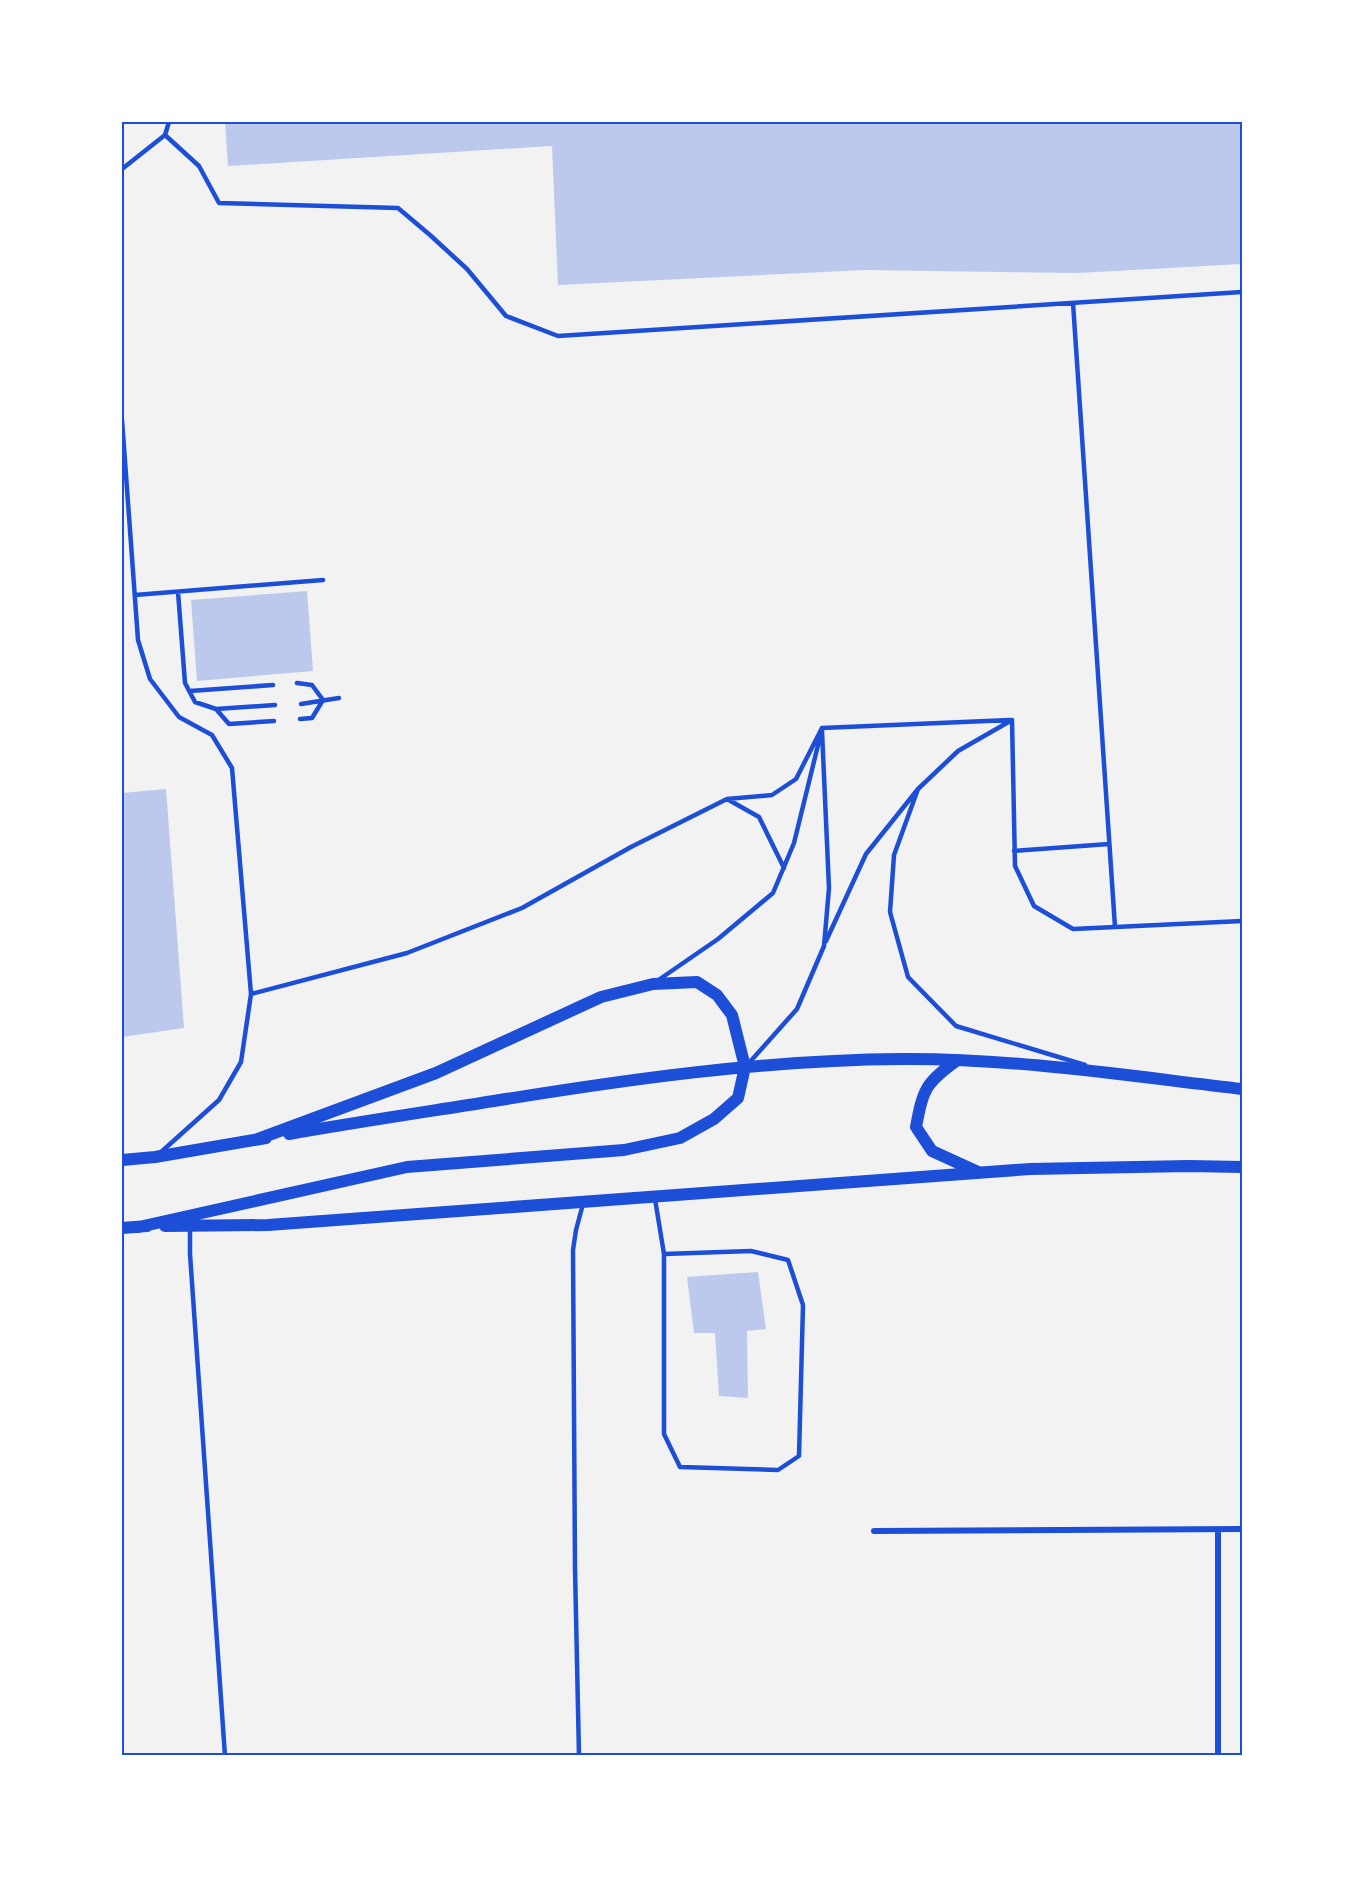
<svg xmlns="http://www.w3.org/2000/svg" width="1364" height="1877" font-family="Jost,sans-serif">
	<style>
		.building { fill: #bdc9ec }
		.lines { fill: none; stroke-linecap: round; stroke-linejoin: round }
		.service { stroke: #1d4ed8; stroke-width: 4.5 }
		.minor { stroke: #1d4ed8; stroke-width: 6 }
		.secondary { stroke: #1d4ed8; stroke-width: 12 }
		.neatline { fill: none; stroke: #1d4ed8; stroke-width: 2 }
	</style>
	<rect width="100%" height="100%" fill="#f2f2f2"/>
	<path class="building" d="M225,122H1242V264L1078,273L865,270L558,285L552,146L228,166Z
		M307,591L313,671L197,681L191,600Z
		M166,789L184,1028L122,1037V793Z
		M758,1272L766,1329L747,1331L748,1398L719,1396L715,1333H694L687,1277Z"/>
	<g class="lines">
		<path class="service" d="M165,135L199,166L219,203L398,208L430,235L467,269L506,316L558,336L1242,292
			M122,169L165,135L169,122
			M1073,303L1115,927
			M122,420L138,640L150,679L179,717L212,735L232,768L251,994L407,953L522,908L631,847L727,799L772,795L796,779L822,728
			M178,592L185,683L195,702L216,709L275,705
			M135,595L323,580
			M297,683L312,685L323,700
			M190,691L273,685
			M301,704L339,698
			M216,709L229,724L274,721
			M300,719L312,718L323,700
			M1012,720L1015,866L1034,906L1073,929L1242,921
			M822,728L1010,720
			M918,789L894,855L890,912L908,977L956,1026L1085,1065
			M727,799L759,817L784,868
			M1014,851L1109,844
			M826,941L866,854L918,789L958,751L1012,720
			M657,981L718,939L773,893L794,843L820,737
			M748,1064L797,1009L824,946L829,888L822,731
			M160,1153L219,1100L241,1062L251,994
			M655,1199L664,1254V1434L680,1467L778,1470L799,1456L803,1305L788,1260L751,1251L664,1254
			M190,1226V1254L225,1756
			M579,1756L575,1568L573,1250L576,1230L583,1204"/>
		<path class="minor" d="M874,1531L1242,1529
			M1218,1756V1530"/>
		<path class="secondary" d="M956,1061C925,1083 923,1090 916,1127L932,1151L978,1172
			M289,1134C357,1122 425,1112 494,1101C629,1079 764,1060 901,1059C1015,1058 1129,1076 1242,1089
			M122,1160L155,1157L266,1138
			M165,1226L268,1225L1030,1169L1189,1166L1242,1167
			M139,1227L407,1167L624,1150L680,1138L714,1119L738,1098L745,1067L732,1015L717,995L697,982L653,984L601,997L436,1073L258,1139
			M122,1228L147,1226"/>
	</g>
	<rect width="1364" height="1877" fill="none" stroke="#ffffff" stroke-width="246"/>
	<rect x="123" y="123" width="1118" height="1631" class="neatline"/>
</svg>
